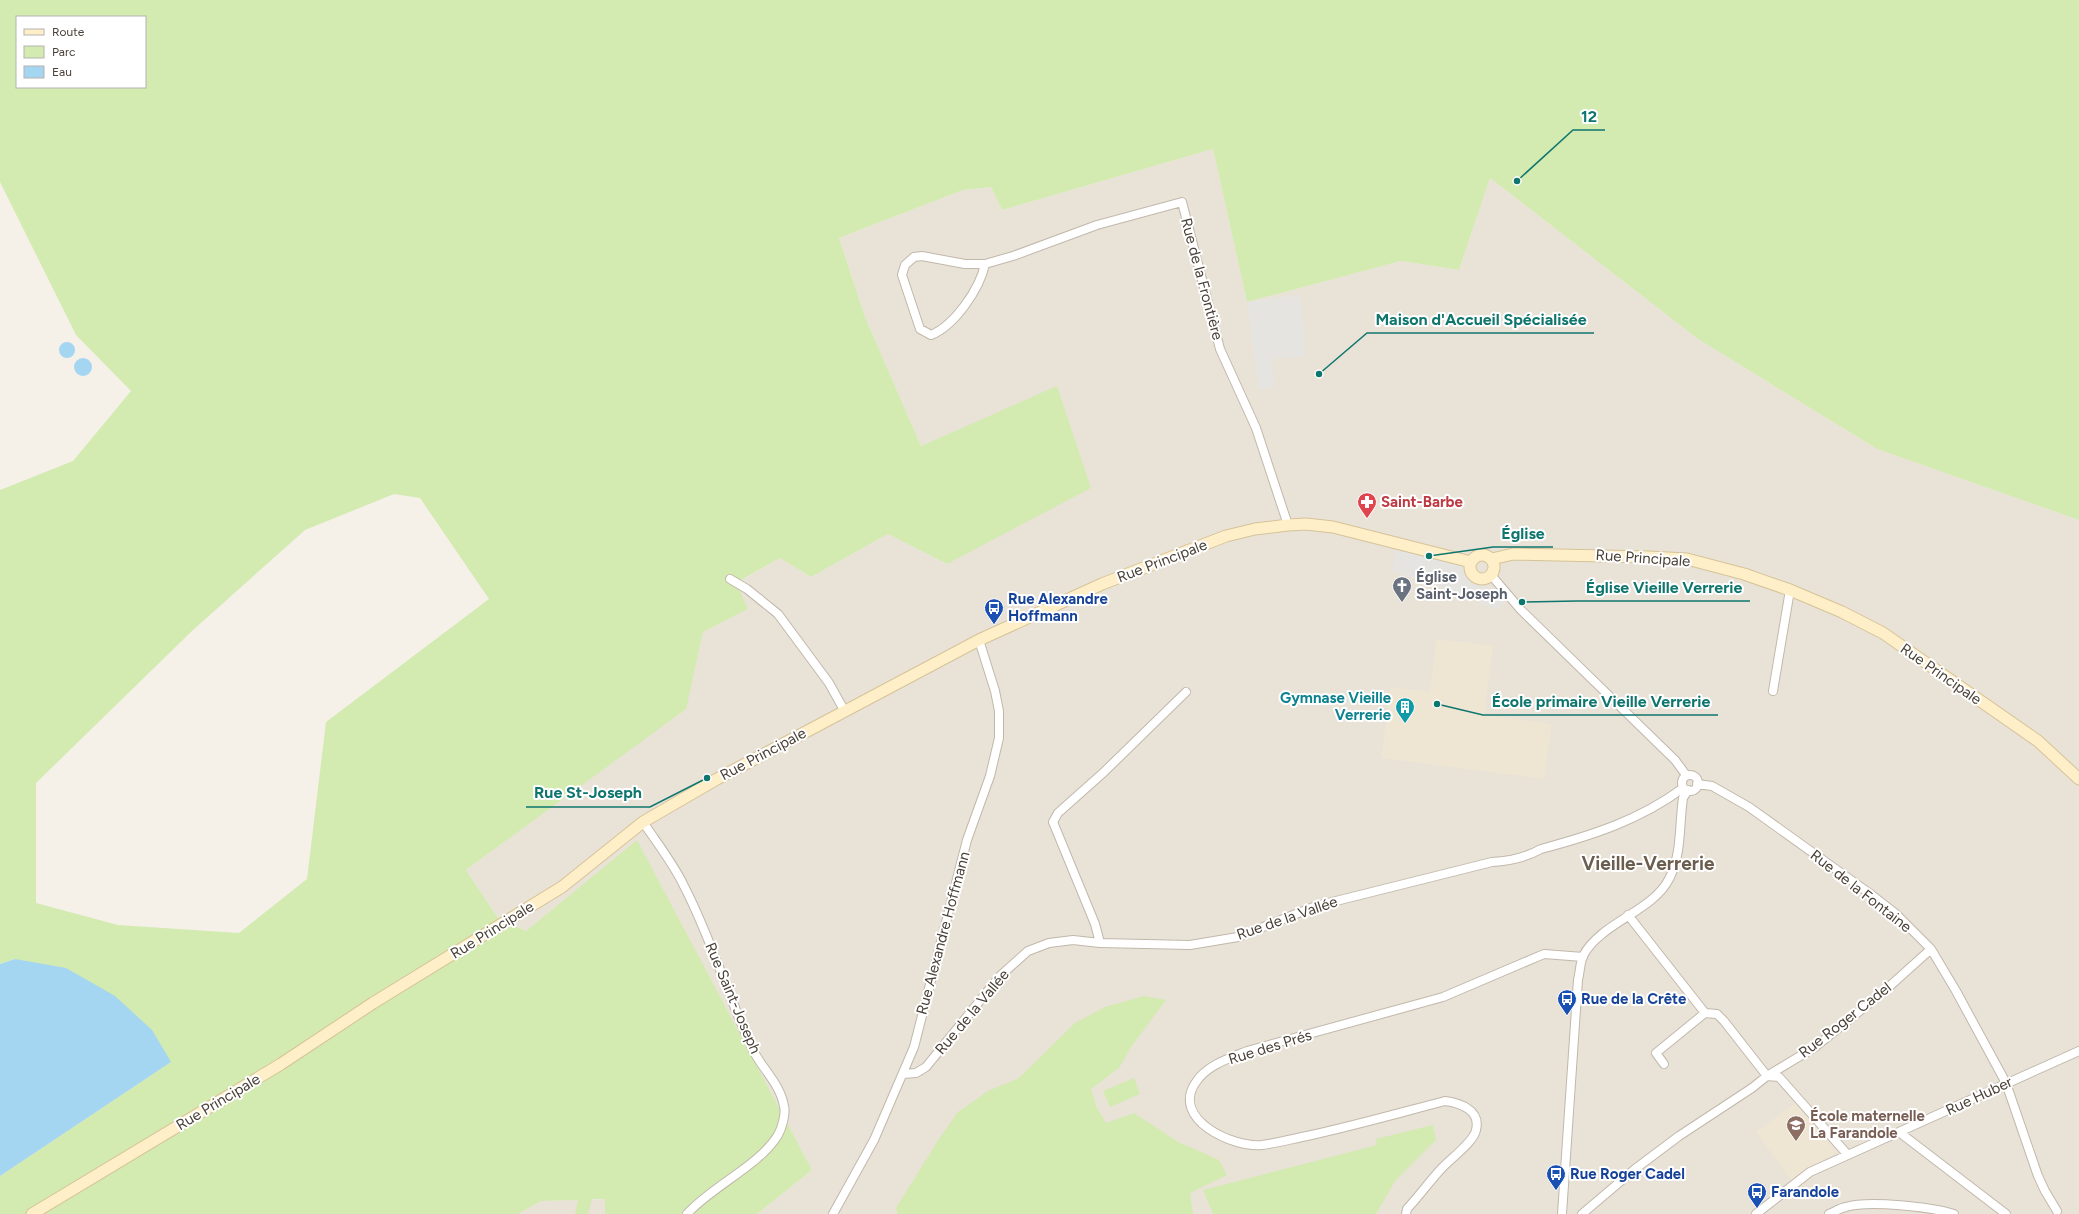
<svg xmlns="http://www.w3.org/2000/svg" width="2079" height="1214" font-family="Figtree,sans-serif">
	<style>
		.residential { fill: #e9e2d7 }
		.education { fill: #eee5d3 }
		.green { fill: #d3eab1; fill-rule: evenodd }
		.parking { fill: #e6e4e1 }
		.water { fill: #a4d6f2 }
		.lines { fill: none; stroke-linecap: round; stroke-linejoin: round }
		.street-casing { stroke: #c1b8ab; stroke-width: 10 }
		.secondary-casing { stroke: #d6c398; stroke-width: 13 }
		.street { stroke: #fff; stroke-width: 8 }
		.secondary { stroke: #ffefc9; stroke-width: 11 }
		.labels { text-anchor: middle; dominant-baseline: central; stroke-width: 4; stroke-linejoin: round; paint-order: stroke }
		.street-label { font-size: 15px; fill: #494137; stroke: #fff }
		.health-label { font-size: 15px; font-weight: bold; fill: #be3a42; stroke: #fff; text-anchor: start }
		.worship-label { font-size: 15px; font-weight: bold; fill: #5b616d; stroke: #fff; text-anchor: start }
		.transit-label { font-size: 15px; font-weight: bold; fill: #164399; stroke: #fff; text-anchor: start }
		.culture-label { font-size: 15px; font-weight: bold; fill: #0d838f; stroke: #fff; text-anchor: end }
		.education-label { font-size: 15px; font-weight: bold; fill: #785e54; stroke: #fff; text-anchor: start }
		.district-label { font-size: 19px; font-weight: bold; fill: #6c5e4e; stroke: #fff }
		.leader { fill: none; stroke: #0f766e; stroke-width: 1.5 }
		.callout-dot { fill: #0f766e; stroke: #fff; stroke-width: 1.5 }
		.callout-label { font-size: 16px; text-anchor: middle; font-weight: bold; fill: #0f766e; stroke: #fff; stroke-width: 4; stroke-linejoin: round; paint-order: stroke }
	</style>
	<rect width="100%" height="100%" fill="#f5f1e9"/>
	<path class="residential" d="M1213,149L1247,302L1401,261L1459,270L1490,178L1698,339L1877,449L2079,520V1214H757L812,1170L637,841L526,931L498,918L466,870L685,709L703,632L748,609L735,584L780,558L811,577L888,534L947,564L1057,387L921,446L865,317L839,238L963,190L991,187L1002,210Z
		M605,1199V1214H518L541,1201Z"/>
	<path class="education" d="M1437,639L1493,646L1484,715L1552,724L1544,779L1381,758L1391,687L1430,692Z
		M1796,1103L1837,1152L1792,1181L1756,1132Z"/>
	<path class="green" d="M0,0H2079V520L1877,449L1698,339L1490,178L1459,270L1401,261L1247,302L1213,149L1002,210L991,187L963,190L839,238L865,317L921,446L1057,386L1091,488L947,564L888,534L811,577L780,558L736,583L748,609L703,632L686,709L466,870L498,918L526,931L637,840L812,1170L757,1214H605V1199H592L588,1214H575L578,1200L541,1201L518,1214H0V1176L171,1062L15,959L0,964V490L73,461L131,391L76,335L0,182ZM17,17H145V87H17ZM394,494L420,498L489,599L326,722L307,879L239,933L118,925L36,903V783L192,631L305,530Z
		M1144,996L1166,1000L1131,1047L1119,1068L1091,1089L1097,1108L1106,1123L1134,1113L1178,1142L1219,1160L1227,1175L1190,1193L1193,1214H898L896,1208L939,1139L958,1112L988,1091L1019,1078L1075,1023L1105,1007Z
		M1134,1078L1140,1094L1110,1107L1103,1091Z
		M1433,1125L1436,1140L1395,1181L1376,1214H1213L1203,1190L1377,1145L1376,1139Z"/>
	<path class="parking" d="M1300,295L1306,356L1272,359L1275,387L1259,390L1247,302Z
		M1396,548L1465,566L1467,574L1474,581L1489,589L1504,602L1499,609L1486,606L1478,600L1392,571Z"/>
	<path class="water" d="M59 350a8 8 0 1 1 16 0a8 8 0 1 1-16 0Z
		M74 367a9 9 0 1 1 18 0a9 9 0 1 1-18 0Z
		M15,959L66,968L115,996L152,1030L171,1062L0,1176V964Z"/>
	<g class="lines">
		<g class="street-casing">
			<path id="street" d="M985,264C980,289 954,326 931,335L920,329L902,275L905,265L914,257L922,256L965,264H985L1013,256L1097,225L1182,202L1220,349L1256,428L1288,525
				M1491,575L1521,610L1675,760L1686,775
				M730,579L747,589L778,614L829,683L844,710
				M1773,691L1790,590
				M1682 783a8 8 0 1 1 16 0a8 8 0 1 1-16 0Z
				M1697,784L1712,786L1749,807L1869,893L1896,914L1931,949L1956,991L2006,1083L2038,1176L2045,1191L2057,1211
				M643,822C657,843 673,863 684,886C711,938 727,994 752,1048C761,1068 780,1083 784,1106C786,1114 782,1128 778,1135C760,1165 711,1187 687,1214
				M1628,915L1705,1013L1717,1014L1724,1021L1767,1076L1779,1077L1847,1154
				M1100,943L1095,924L1053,822L1058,813L1104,772L1186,692
				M1664,1064L1656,1053L1705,1013
				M903,1074L916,1073L926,1067L1000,976L1028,951L1049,943L1073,940L1100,943L1190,945L1238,937L1316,906L1492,862C1510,861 1525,858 1541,849C1593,835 1640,820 1683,788
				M1899,1132L2006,1214
				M833,1214L874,1140L914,1047L967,840L990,776L999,738V711L995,691L979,640
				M1406,1214L1407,1209C1419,1196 1429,1182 1441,1169C1450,1159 1474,1142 1476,1130C1481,1110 1460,1103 1445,1101C1399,1113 1353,1126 1307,1136C1292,1139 1277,1143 1262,1145C1233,1148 1170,1119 1196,1082C1207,1065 1230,1058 1247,1051L1443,997L1544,954L1583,957
				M1562,1214L1578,980C1580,972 1580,963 1583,956C1600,923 1653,911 1669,879C1682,855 1679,825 1683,798L1688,790
				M1582,1214L1635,1169L1679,1136L1752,1088L1767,1076L1815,1047L1882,993L1931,949
				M1756,1214L1810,1172L2079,1051
				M1829,1214C1834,1212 1840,1208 1846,1207C1869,1200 1931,1207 1954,1214"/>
		</g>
		<g class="secondary-casing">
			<path id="secondary" d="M1470 567a12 12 0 1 1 24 0a12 12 0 1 1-24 0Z
				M1492,559L1513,554L1648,557L1687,559L1744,574L1790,590L1842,612L1883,633L2038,741L2079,779
				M32,1214L281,1064L373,1003L562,887L643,822L717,779L979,640L1102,584L1226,536L1255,529L1288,525L1306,524L1333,527L1471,562"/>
		</g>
		<use href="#street" class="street"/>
		<use href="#secondary" class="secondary"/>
	</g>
	<defs>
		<g id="pharmacy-pin" transform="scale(1)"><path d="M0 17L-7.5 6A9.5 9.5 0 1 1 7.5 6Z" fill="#e0444e" stroke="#fff"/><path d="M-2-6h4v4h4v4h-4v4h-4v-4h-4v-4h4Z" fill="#fff"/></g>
		<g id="church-pin" transform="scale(1)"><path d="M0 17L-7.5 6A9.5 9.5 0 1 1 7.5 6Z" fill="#6b7280" stroke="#fff"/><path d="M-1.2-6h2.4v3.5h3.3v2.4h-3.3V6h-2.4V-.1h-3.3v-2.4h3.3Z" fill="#fff"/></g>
		<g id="bus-pin" transform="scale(1)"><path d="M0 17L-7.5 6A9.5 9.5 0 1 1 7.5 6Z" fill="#1a4fb4" stroke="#fff"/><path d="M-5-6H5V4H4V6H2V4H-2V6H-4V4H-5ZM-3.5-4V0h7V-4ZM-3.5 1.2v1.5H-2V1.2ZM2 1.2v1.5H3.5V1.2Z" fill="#fff"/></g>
		<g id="building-pin" transform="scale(1)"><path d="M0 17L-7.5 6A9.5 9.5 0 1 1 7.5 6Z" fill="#0f9aa8" stroke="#fff"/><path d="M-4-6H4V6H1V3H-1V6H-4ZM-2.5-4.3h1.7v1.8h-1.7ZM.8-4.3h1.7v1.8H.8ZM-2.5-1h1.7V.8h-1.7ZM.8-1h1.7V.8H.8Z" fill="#fff"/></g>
		<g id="school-pin" transform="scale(1)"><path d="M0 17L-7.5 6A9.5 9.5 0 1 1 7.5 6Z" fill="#8d6e63" stroke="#fff"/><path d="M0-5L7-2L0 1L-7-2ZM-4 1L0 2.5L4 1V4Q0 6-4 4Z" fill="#fff"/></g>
	</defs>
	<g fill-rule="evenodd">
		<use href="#pharmacy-pin" x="1367" y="502"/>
		<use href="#church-pin" x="1402" y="586"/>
		<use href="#bus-pin" x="994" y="608"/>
		<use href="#building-pin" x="1405" y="707"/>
		<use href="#bus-pin" x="1567" y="999"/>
		<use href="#school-pin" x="1796" y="1125"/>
		<use href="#bus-pin" x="1556" y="1174"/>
		<use href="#bus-pin" x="1757" y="1192"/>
	</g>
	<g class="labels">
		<g class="street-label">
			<text transform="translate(1202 279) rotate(75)">Rue de la Frontière</text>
			<text transform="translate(1643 558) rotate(4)">Rue Principale</text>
			<text transform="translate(1162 561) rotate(-21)">Rue Principale</text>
			<text transform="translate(1941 674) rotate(35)">Rue Principale</text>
			<text transform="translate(763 754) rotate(-28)">Rue Principale</text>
			<text transform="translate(1861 891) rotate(38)">Rue de la Fontaine</text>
			<text transform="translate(1287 918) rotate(-19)">Rue de la Vallée</text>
			<text transform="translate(492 930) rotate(-32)">Rue Principale</text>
			<text transform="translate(943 933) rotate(-75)">Rue Alexandre Hoffmann</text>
			<text transform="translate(733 998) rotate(67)">Rue Saint-Joseph</text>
			<text transform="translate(972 1012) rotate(-50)">Rue de la Vallée</text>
			<text transform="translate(1845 1020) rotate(-38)">Rue Roger Cadel</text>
			<text transform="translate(1270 1047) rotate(-17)">Rue des Prés</text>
			<text transform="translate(1979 1096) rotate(-25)">Rue Huber</text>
			<text transform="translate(218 1102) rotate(-31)">Rue Principale</text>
		</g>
		<g class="health-label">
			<text x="1381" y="502">Saint-Barbe</text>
		</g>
		<g class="worship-label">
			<text x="1416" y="577">Église<tspan x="1416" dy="17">Saint-Joseph</tspan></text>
		</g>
		<g class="transit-label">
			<text x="1008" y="599">Rue Alexandre<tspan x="1008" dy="17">Hoffmann</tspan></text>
			<text x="1581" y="999">Rue de la Crête</text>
			<text x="1570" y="1174">Rue Roger Cadel</text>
			<text x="1771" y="1192">Farandole</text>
		</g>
		<g class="culture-label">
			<text x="1391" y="698">Gymnase Vieille<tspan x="1391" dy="17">Verrerie</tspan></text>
		</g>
		<g class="education-label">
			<text x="1810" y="1116">École maternelle<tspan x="1810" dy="17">La Farandole</tspan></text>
		</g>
		<g class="district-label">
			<text x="1648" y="863">Vieille-Verrerie</text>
		</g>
	</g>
	<path class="leader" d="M1517 181L1573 130H1605M1319 374L1367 333H1594M1429 556L1493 547H1553M1522 602L1577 601H1750M1437 704L1483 715H1718M707 778L650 807H526"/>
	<g class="callout-dot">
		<circle cx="1517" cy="181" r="4"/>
		<circle cx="1319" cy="374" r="4"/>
		<circle cx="1429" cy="556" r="4"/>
		<circle cx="1522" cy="602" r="4"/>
		<circle cx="1437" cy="704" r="4"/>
		<circle cx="707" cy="778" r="4"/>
	</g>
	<g class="callout-label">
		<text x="1589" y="122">12</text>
		<text x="1481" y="325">Maison d'Accueil Spécialisée</text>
		<text x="1523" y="539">Église</text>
		<text x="1664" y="593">Église Vieille Verrerie</text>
		<text x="1601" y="707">École primaire Vieille Verrerie</text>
		<text x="588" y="798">Rue St-Joseph</text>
	</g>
	<rect x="16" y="16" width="130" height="72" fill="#ffffff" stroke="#b6b3af"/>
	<rect x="24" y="29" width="20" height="6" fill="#ffefc9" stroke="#b6b3af"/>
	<text x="52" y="36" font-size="12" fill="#494137">Route</text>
	<rect x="24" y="46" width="20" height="12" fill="#d3eab1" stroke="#b6b3af"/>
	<text x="52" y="56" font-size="12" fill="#494137">Parc</text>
	<rect x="24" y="66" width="20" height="12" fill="#a4d6f2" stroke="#b6b3af"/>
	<text x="52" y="76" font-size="12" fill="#494137">Eau</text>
</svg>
